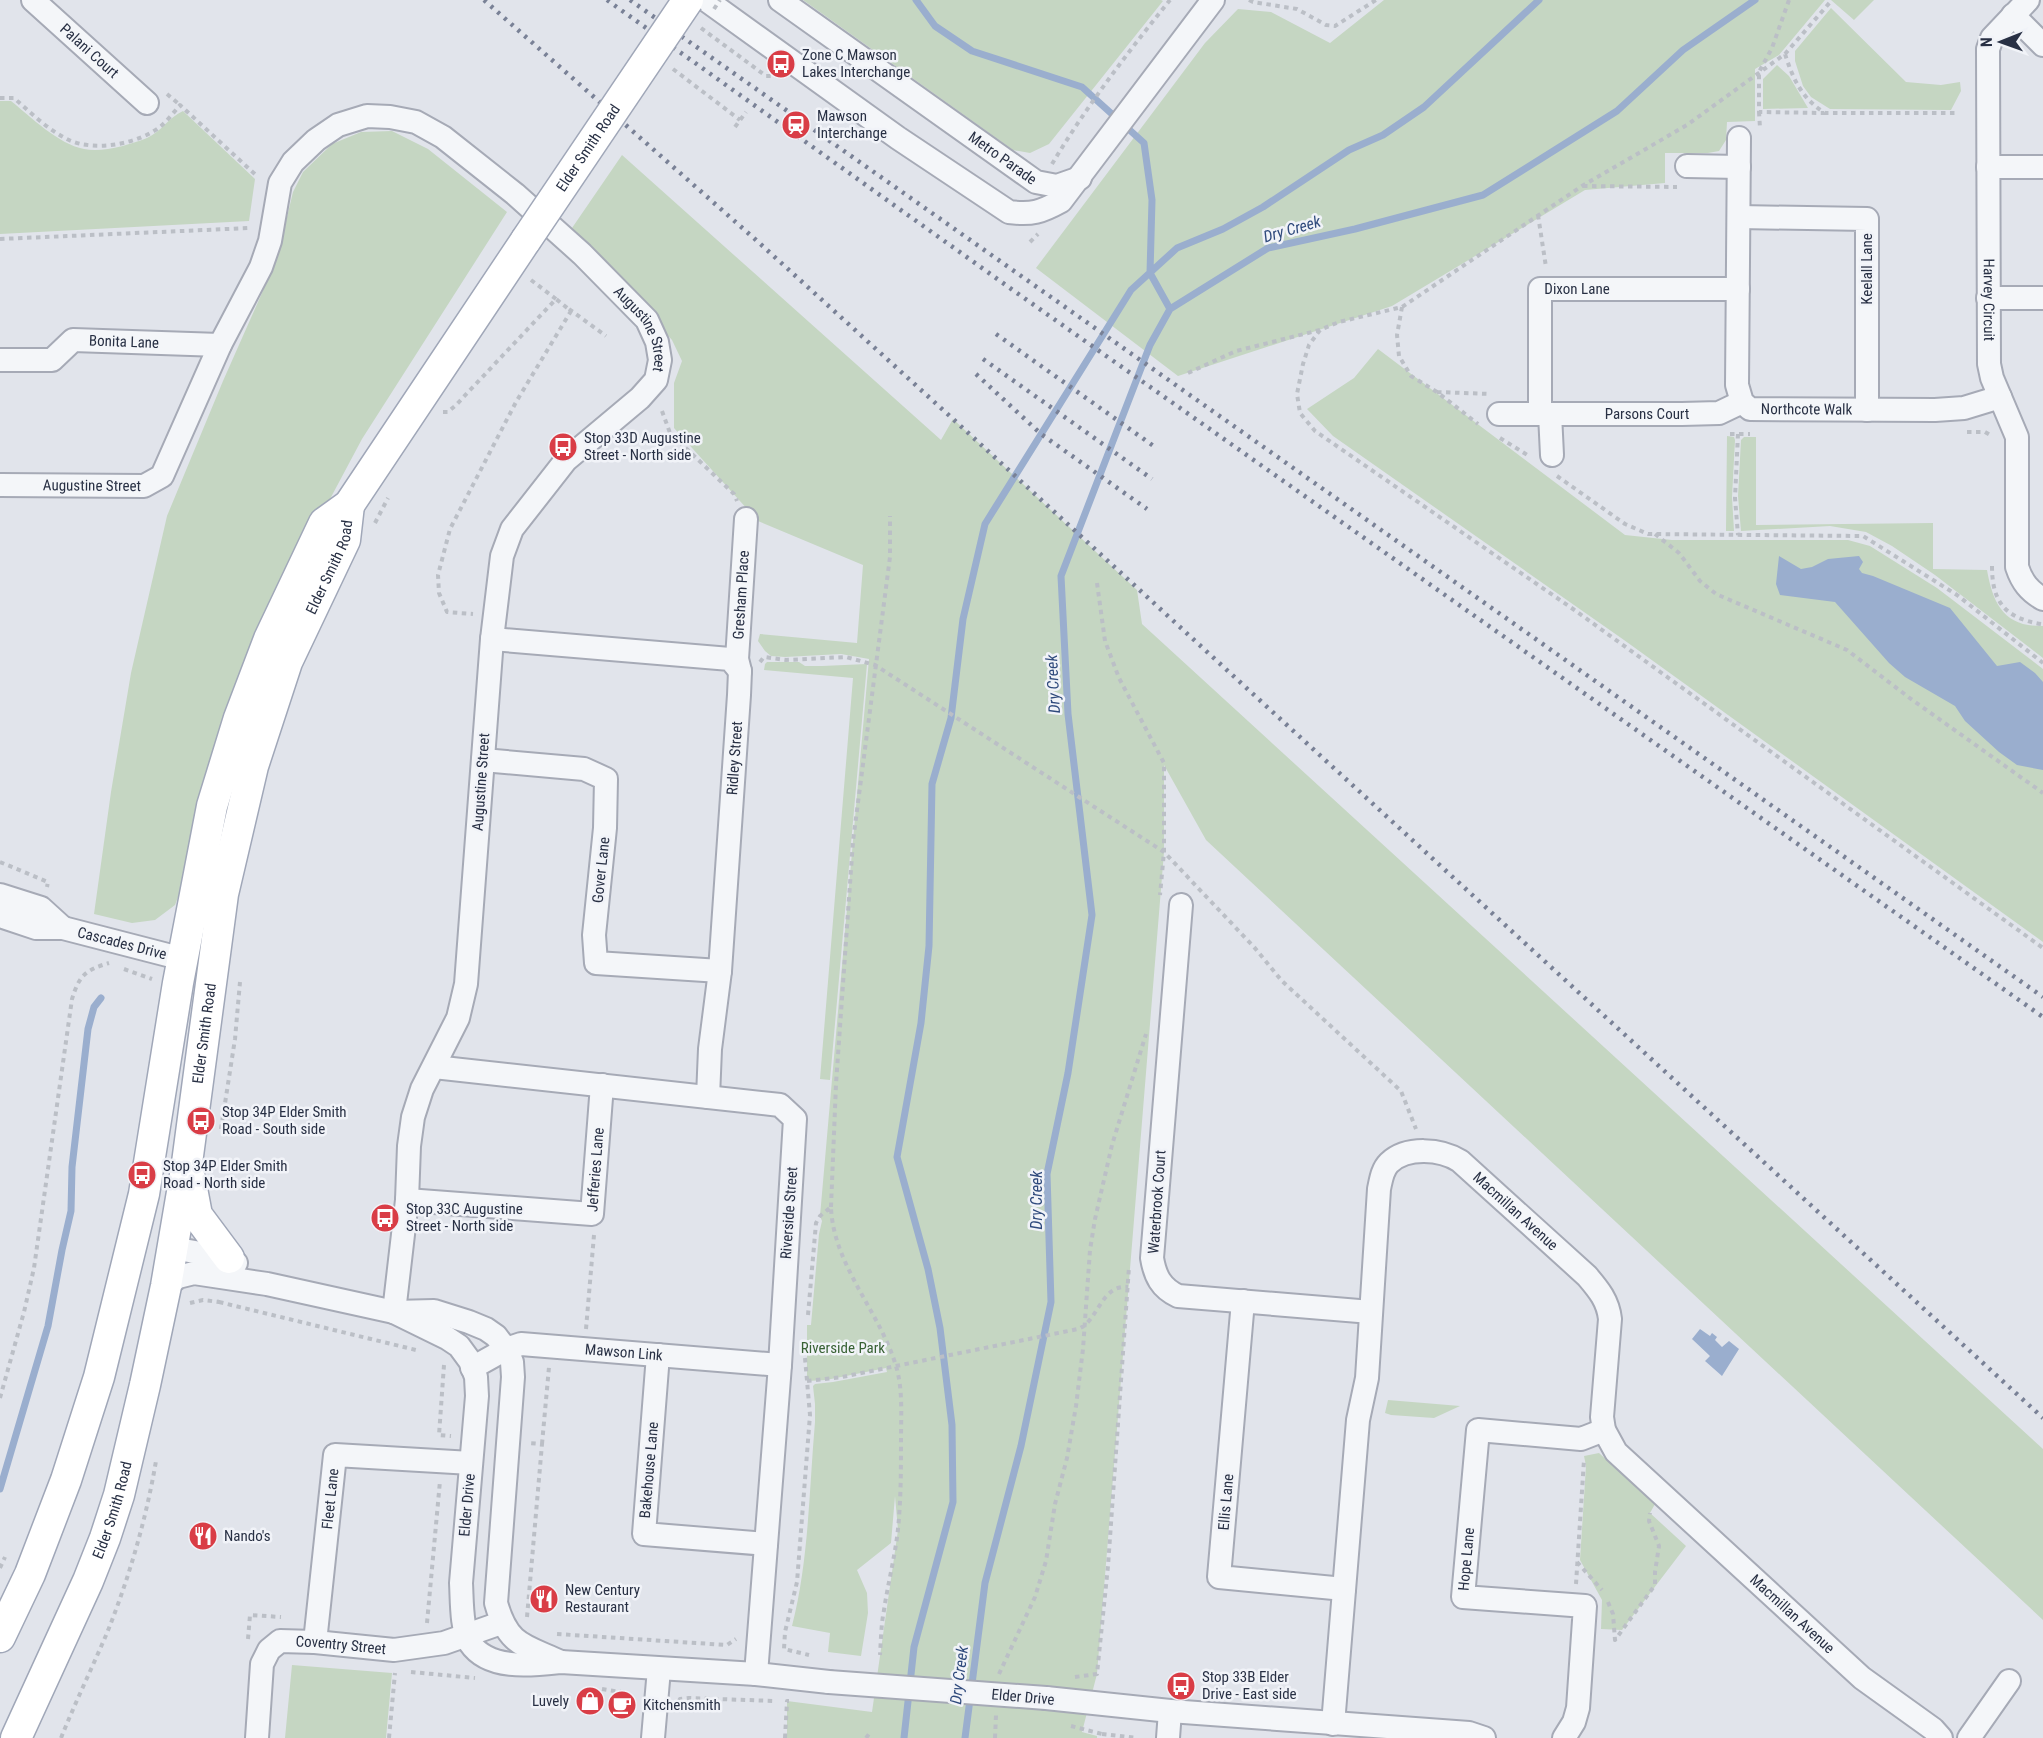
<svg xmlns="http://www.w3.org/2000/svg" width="2043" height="1738" font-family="'Roboto Condensed',sans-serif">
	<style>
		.green { fill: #c5d6c2 }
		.water { fill: #9aaece }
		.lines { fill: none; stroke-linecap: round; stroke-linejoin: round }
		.stream { stroke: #9aaece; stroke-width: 7 }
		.minor-casing { stroke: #a6aab6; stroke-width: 26 }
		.major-casing { stroke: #a0a7b8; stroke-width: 33 }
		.path { stroke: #bbbfc6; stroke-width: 4; stroke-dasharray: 4.5 4.5; stroke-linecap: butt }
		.minor { stroke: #f4f6f9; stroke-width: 22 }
		.major { stroke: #fff; stroke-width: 30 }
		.rail { stroke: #798196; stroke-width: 4.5; stroke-dasharray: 3 6; stroke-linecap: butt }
		.minor-bridge-casing { stroke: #a6aab6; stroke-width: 26; stroke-linecap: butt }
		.major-bridge-casing { stroke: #a0a7b8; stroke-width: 33; stroke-linecap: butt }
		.path-bridge { stroke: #bbbfc6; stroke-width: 4; stroke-dasharray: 4.5 4.5; stroke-linecap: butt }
		.minor-bridge { stroke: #f4f6f9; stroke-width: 22 }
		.major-bridge { stroke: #fff; stroke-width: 30 }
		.labels { text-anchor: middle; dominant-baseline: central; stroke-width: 5; stroke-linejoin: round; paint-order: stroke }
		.street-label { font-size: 15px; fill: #283044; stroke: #f1f3f8 }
		.poi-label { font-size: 15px; fill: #283044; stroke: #f1f3f8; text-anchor: start }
		.park-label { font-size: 15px; fill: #386134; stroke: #f1f3f8 }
		.water-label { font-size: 16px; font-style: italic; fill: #2f4a7c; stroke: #f1f3f8 }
	</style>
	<rect width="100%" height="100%" fill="#e1e4eb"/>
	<path class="green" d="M803,0H1161L1163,1L1049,144L1030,153L1013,150Z
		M1384,0H1825L1779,55L1755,69V121L1727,122L1726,140L1719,151L1708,153H1665V183L1585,190L1392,306L1178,376L1036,268L1205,43L1238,9L1271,12L1330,43Z
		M1831,0H1874L1854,20Z
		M1831,8L1906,82L1941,85L1960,82L1961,91L1951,110L1830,109L1811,97L1803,86L1795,61V51Z
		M1777,65L1789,76L1808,108L1763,109V79Z
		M0,101H11C31,117 58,144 84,149C102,153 129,145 147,138C161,132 169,117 183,111L255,179L249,221L0,234Z
		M392,131L428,149L507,212L362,439L273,606L189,868L175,905L155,920L132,923L94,914L111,792L131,673L167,516L223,381L277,259L293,192L303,172L332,144L361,132Z
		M622,155L941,440L953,419L1137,590L1142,624L2043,1449V1620L1206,840L1164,765V852L1097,1674L1082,1732L1097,1736V1738H787V1701L872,1712L898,1530L895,1496L891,1543L857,1570L867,1593L868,1613L861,1656L828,1652L830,1633L792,1626C809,1560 809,1490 815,1422V1404L813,1386L815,1384L833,1382L887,1372L886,1368L826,1380L807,1381V1325H811L819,1234L822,1221L820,1216L869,659L841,654L785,657L771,656L765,651L758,641L760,634L857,643L863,565L758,521L674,428V383L682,361L672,340L572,228Z
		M1378,349L1625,535L1672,540H1848L1870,546L1937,588L2043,669V942L1624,640L1333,436L1307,409L1354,378Z
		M1727,436L1734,437L1735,440L1732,497L1734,531H1726Z
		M1744,437H1756V525L1933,523V569L1987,570C1993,604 2004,627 2043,626V658L1935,575L1892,546L1866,532L1830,526L1741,531L1738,496L1741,440Z
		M767,662H799L805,666H822L867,664L830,1080L820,1079L853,678L764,670L765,664Z
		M1388,1400L1460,1406L1434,1418L1391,1415L1385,1413Z
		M1599,1453L1655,1504L1650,1513L1686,1546L1622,1630L1601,1629L1602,1600L1580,1560L1586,1466L1584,1456Z
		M292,1665L392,1673L386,1738H285Z"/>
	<path class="water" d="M1779,556L1801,569L1812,567L1828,559L1859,556L1863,562L1859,569L1862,573L1873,576L1950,608L1997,666L2020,662L2035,673L2043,682V770L2017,765L1999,752L1965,721L1955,706L1905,677L1889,663L1835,602L1780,595L1776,584Z
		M1700,1329L1710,1336L1712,1333L1717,1337L1715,1340L1722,1347L1729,1341L1739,1349L1722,1376L1705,1361L1710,1356L1692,1339Z"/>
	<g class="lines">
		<path class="stream" d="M916,0L935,26L972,51L1082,87L1144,143L1152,200L1150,273L1170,309
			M0,1489L48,1326L62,1250L71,1211L72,1167L88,1029L94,1007L101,998
			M904,1738L914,1647L953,1502L952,1425L940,1328L928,1269L897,1157L921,1023L929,946L932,784L951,718L963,619L985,524L1131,290L1177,248L1223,229L1263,207L1349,150L1383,135L1424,107L1539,0
			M965,1738L985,1583L1021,1446L1051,1302L1047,1174L1068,1073L1092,915L1068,714L1061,576L1150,345L1170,309L1268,248L1355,229L1483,195L1617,111L1683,50L1755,0"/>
		<g class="minor-casing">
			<g id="minor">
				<path id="s1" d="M33,0L147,103"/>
				<path d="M706,0L898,138L1009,212C1032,215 1041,212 1061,201L1213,0"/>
				<path id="s2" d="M780,0L1036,182L1057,186L1080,178"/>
				<path id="s3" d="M2028,0L1992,38L1988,49L1989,364L1992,378L2017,437V567C2022,582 2029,591 2043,599"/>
				<path d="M2013,15L2043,45"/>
				<path id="s4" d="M1739,138L1737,385L1742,402L1750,409L1935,410L1964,408L2000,397"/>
				<path d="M1687,166L1739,167"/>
				<path d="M1988,167H2043"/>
				<path d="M1739,217L1867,219V410"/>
				<path d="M1988,298H2043"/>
				<path id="s5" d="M0,360H52L73,340L220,345"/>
				<path id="s6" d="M1499,414H1682L1719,413L1742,402"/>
				<path id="s7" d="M1540,414V289H1738"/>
				<path d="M1550,414L1552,455"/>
				<path id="s8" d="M0,485L144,486L162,476L220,345L261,267L270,241L280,183L293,162L316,140L338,125L367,116L390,117L416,122L443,137L515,194L582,254L647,320L657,342L660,360L656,380L640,398L566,460L512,529L502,556L492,639L466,984L458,1018L422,1089L413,1117L409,1146L407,1200L394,1312"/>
				<path d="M492,639L730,659L740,671"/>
				<path d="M483,760L584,769L606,779L605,828L594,935L596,963L720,971"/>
				<path d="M0,895L41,908L63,928"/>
				<path d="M1181,905L1152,1258C1155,1276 1161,1288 1178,1296L1371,1312"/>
				<path id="s9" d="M0,916L36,928H63L183,959"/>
				<path d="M434,1067L780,1105L795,1119L780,1365L756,1674"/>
				<path id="s10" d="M708,1097L710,1049L720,971L739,695L740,671L737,659L746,519"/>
				<path id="s11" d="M407,1200L592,1214L602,1085"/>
				<path d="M172,1248L229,1258L236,1263"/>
				<path d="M166,1286L178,1277L194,1273L267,1284L394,1312L434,1311L469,1322L486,1329L496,1336L506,1349L512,1362L513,1377L496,1603C508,1646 524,1645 561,1662"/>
				<path d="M1243,1301L1219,1577L1344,1589"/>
				<path d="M394,1312L447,1338L459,1346L470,1361L476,1377L477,1396L461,1583C462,1599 461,1630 470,1643C489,1671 533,1665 561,1662L756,1674L829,1682"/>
				<path d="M658,1355L644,1534L766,1544"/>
				<path id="s12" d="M472,1368L506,1349L521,1344L780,1365"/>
				<path id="s13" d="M315,1642L335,1455L471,1463"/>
				<path d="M1046,1698L1170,1711L1469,1733L1484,1738"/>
				<path id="s14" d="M1333,1724L1358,1420L1367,1378L1379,1189C1381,1180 1382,1170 1389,1163C1407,1146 1441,1149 1460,1161L1587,1276C1599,1290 1608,1301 1610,1319L1602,1417L1604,1430L1616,1452L1862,1678L1933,1729L1941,1738"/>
				<path id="s15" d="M257,1738L262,1664L269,1650L280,1641L315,1642L394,1650L444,1643L501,1623"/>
				<path d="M653,1738L659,1669"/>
				<path d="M1168,1738L1170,1711"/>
				<path id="s16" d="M1564,1738L1574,1722L1578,1708L1585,1606L1463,1597L1478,1430L1581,1439L1604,1430"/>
				<path d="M1969,1738L2009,1681"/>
			</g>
		</g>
		<g class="major-casing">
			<g id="major">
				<path d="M190,1178L197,1215L229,1258"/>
				<path d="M0,1637L30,1574L66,1480L99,1377L144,1194L178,983L212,806L239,718L269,639L324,523L349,505L526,240"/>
				<path id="s17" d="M16,1738L88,1581L105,1538L119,1495L145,1385L166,1286L187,1163L223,894L253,766L287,662L345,540L349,505"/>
			</g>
		</g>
		<path class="path" d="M1249,0L1253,2L1297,9L1326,25L1335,26L1376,0
			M1789,0L1772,48L1759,72V112L1824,113
			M701,28L766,76H772
			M1785,54C1793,79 1802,99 1825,113H1956
			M673,69L740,120
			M167,94L180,105
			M0,98H14C31,113 48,130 69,140C95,152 139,144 161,126C168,120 174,112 180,105L258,177
			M1759,112L1760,128
			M735,127L746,112
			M1052,164C1086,107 1128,52 1170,0
			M1583,186L1677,187
			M1538,215L1546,267
			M0,239L250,228
			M1030,242L1038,234
			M531,280L556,299
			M1402,307L1397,335L1399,356L1411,376L1437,392L1478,424
			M569,309L606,336
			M1320,330L1309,345L1303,364L1297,394L1300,413L1315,431L1573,609L2043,948
			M1188,373L1236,351L1320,330L1339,322L1402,307L1582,186L1687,125L1785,54L1832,0
			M1437,392L1490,394
			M662,411L670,433L734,494L737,501
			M443,412H448L456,405L556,299L571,311L516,402L450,529L438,575L439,593L447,612L473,614
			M1967,432H1985L1992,436
			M1730,434H1750
			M1738,434L1735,498L1738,535
			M1500,438L1529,456
			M1557,476L1625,524L1648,534L1863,536L1957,595L2043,663
			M375,523L388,498
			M1655,534L1679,553L1700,581L1716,594L1847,650L1911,699L2043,793
			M1992,566C1992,602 2005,618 2041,624
			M1097,583L1105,641L1119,678L1164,763V852L1160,895
			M760,662L764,657L786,660L846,657L875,665L1164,852L1254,947L1282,981L1401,1091L1416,1129
			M0,862L48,882L47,887
			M124,969L152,979
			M221,1129L235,1039L240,982
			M831,1207L836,1084L853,841L890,557V516
			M219,1302L416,1350
			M190,1303L203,1300L219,1302L220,1298
			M808,1315L816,1223L820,1216L831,1207C833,1265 880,1312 896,1366C903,1389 901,1415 901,1439C901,1469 901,1499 898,1529C895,1557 888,1583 884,1610C881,1625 881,1640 880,1655
			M586,1329L594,1235
			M805,1358L810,1415L797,1582L785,1632L784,1649L809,1655
			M444,1365L439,1435L451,1436
			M807,1381L842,1377L1078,1329C1098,1322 1101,1284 1128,1287
			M0,1398L24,1312L34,1268L72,999C79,976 85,970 109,963
			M542,1444L549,1367
			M1577,1562L1602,1590
			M0,1568L5,1557
			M1576,1584L1584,1460
			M1608,1602L1613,1614L1615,1640L1655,1585V1572L1659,1546L1649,1521L1650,1513
			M527,1617L542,1444L529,1443
			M427,1623L440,1481
			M557,1634L727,1645L736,1639
			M248,1639L250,1615L281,1617
			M411,1672L475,1678
			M999,1674L1035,1597L1046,1561L1055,1504L1067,1458L1076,1406L1083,1349L1090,1250L1095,1219L1112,1145L1146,1034
			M1075,1677L1097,1674L1108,1566L1129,1267
			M602,1689L627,1693L633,1699
			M679,1701L680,1699L689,1698L775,1701
			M1071,1726L1102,1734V1738
			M1102,1734L1137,1738
			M61,1738C75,1703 92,1668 107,1633C129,1578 146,1520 156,1461
			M389,1738L395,1673
			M785,1738L787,1701H789
			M866,1738L869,1734
			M995,1738L996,1715"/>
		<use href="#minor" class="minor"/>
		<use href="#major" class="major"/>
		<path class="rail" d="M484,0L756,240L953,419L2043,1418
			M607,0L1017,293L2043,1017
			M630,0L2043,997
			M996,334L1155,447
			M983,359L1152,479
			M976,374L1041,434L1147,509"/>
		<g class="minor-bridge-casing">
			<path id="minor-bridge" d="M829,1682L1046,1698"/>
		</g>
		<g class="major-bridge-casing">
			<g id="major-bridge">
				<path id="s18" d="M526,240L688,0"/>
			</g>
		</g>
		<path class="path-bridge" d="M714,9L720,0"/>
		<use href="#minor-bridge" class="minor-bridge"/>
		<use href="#major-bridge" class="major-bridge"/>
	</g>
	<defs>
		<g id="bus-disc" transform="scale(1.5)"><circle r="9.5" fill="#d93d46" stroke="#f1f3f8"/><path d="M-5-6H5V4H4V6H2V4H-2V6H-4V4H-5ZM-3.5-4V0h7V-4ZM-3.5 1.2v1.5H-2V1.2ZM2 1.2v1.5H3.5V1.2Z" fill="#fff"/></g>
		<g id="station-disc" transform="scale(1.5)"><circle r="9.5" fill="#d93d46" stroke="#f1f3f8"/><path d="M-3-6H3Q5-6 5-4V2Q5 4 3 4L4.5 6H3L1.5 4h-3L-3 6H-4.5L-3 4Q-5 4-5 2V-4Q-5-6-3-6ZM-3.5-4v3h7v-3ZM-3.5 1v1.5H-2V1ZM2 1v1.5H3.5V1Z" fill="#fff"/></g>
		<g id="restaurant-disc" transform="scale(1.5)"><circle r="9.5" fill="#d93d46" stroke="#f1f3f8"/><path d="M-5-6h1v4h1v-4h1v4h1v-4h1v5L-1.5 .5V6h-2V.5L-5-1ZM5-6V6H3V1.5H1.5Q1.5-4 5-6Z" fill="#fff"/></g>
		<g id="shop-disc" transform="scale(1.5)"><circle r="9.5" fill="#d93d46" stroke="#f1f3f8"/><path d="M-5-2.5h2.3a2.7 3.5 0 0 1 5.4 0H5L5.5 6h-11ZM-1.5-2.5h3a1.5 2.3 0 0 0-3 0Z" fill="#fff"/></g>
		<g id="cafe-disc" transform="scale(1.5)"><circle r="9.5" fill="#d93d46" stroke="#f1f3f8"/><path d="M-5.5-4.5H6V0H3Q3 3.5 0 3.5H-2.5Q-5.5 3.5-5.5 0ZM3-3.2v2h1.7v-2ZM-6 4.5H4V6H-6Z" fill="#fff"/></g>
	</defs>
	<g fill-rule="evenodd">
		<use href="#bus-disc" x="781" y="64"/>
		<use href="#station-disc" x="796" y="125"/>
		<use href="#bus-disc" x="563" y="447"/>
		<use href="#bus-disc" x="201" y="1121"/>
		<use href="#bus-disc" x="142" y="1175"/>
		<use href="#bus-disc" x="385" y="1218"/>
		<use href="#restaurant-disc" x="203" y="1536"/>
		<use href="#restaurant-disc" x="544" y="1599"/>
		<use href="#bus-disc" x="1181" y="1686"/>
		<use href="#shop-disc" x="590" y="1701"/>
		<use href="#cafe-disc" x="622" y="1705"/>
	</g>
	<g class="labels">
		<g class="street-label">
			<text stroke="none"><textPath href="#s1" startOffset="76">Palani Court</textPath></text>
			<text stroke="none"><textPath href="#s18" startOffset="111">Elder Smith Road</textPath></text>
			<text stroke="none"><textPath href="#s2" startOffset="273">Metro Parade</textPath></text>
			<text transform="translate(1867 269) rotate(-90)">Keelall Lane</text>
			<text stroke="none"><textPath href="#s7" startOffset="162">Dixon Lane</textPath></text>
			<text stroke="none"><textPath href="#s3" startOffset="315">Harvey Circuit</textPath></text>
			<text stroke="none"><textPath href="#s8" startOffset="956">Augustine Street</textPath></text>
			<text stroke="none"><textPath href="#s5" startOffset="132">Bonita Lane</textPath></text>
			<text stroke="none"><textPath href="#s4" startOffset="332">Northcote Walk</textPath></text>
			<text stroke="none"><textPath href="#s6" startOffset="148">Parsons Court</textPath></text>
			<text stroke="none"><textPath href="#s8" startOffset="92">Augustine Street</textPath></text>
			<text stroke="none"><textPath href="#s17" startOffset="1220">Elder Smith Road</textPath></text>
			<text stroke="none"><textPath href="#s10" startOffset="504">Gresham Place</textPath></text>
			<text stroke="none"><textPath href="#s10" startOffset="340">Ridley Street</textPath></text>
			<text transform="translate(481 782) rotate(-86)">Augustine Street</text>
			<text transform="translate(601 870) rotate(-84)">Gover Lane</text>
			<text stroke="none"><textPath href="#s9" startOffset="126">Cascades Drive</textPath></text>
			<text stroke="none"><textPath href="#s17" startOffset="734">Elder Smith Road</textPath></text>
			<text stroke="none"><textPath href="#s11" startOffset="230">Jefferies Lane</textPath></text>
			<text transform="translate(1157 1202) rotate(-86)">Waterbrook Court</text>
			<text stroke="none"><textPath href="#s14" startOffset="716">Macmillan Avenue</textPath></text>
			<text transform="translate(789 1213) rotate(-86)">Riverside Street</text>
			<text stroke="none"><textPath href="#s12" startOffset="158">Mawson Link</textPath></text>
			<text transform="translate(649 1470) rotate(-85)">Bakehouse Lane</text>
			<text stroke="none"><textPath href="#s13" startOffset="144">Fleet Lane</textPath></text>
			<text transform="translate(1226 1502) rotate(-85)">Ellis Lane</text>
			<text transform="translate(467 1505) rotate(-85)">Elder Drive</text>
			<text stroke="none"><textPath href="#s17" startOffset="248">Elder Smith Road</textPath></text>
			<text stroke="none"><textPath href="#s16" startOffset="296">Hope Lane</textPath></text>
			<text stroke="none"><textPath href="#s14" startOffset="1238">Macmillan Avenue</textPath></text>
			<text stroke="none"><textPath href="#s15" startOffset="165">Coventry Street</textPath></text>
			<text transform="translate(1023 1697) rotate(5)">Elder Drive</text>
		</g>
		<g class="poi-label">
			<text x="802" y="55">Zone C Mawson<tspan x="802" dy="17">Lakes Interchange</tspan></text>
			<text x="817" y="116">Mawson<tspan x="817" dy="17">Interchange</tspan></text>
			<text x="584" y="438">Stop 33D Augustine<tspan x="584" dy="17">Street - North side</tspan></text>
			<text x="222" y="1112">Stop 34P Elder Smith<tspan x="222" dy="17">Road - South side</tspan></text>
			<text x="163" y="1166">Stop 34P Elder Smith<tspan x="163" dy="17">Road - North side</tspan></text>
			<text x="406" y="1209">Stop 33C Augustine<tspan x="406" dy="17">Street - North side</tspan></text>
			<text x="224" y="1536">Nando's</text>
			<text x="565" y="1590">New Century<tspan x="565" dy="17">Restaurant</tspan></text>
			<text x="1202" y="1677">Stop 33B Elder<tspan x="1202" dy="17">Drive - East side</tspan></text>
			<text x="569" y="1701" text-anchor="end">Luvely</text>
			<text x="643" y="1705">Kitchensmith</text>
		</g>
		<g class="park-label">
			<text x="843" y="1348">Riverside Park</text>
		</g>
		<g class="water-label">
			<text transform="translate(1292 229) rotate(-16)">Dry Creek</text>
			<text transform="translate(1053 684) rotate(-93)">Dry Creek</text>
			<text transform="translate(1036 1200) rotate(-90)">Dry Creek</text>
			<text transform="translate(959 1675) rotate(-83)">Dry Creek</text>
		</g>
	</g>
	<g transform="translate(2001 42) rotate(269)" stroke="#f1f3f8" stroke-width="4.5" paint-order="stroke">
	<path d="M0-4.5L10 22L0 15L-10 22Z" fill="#283044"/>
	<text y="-9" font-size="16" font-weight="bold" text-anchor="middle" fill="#283044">N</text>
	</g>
</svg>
